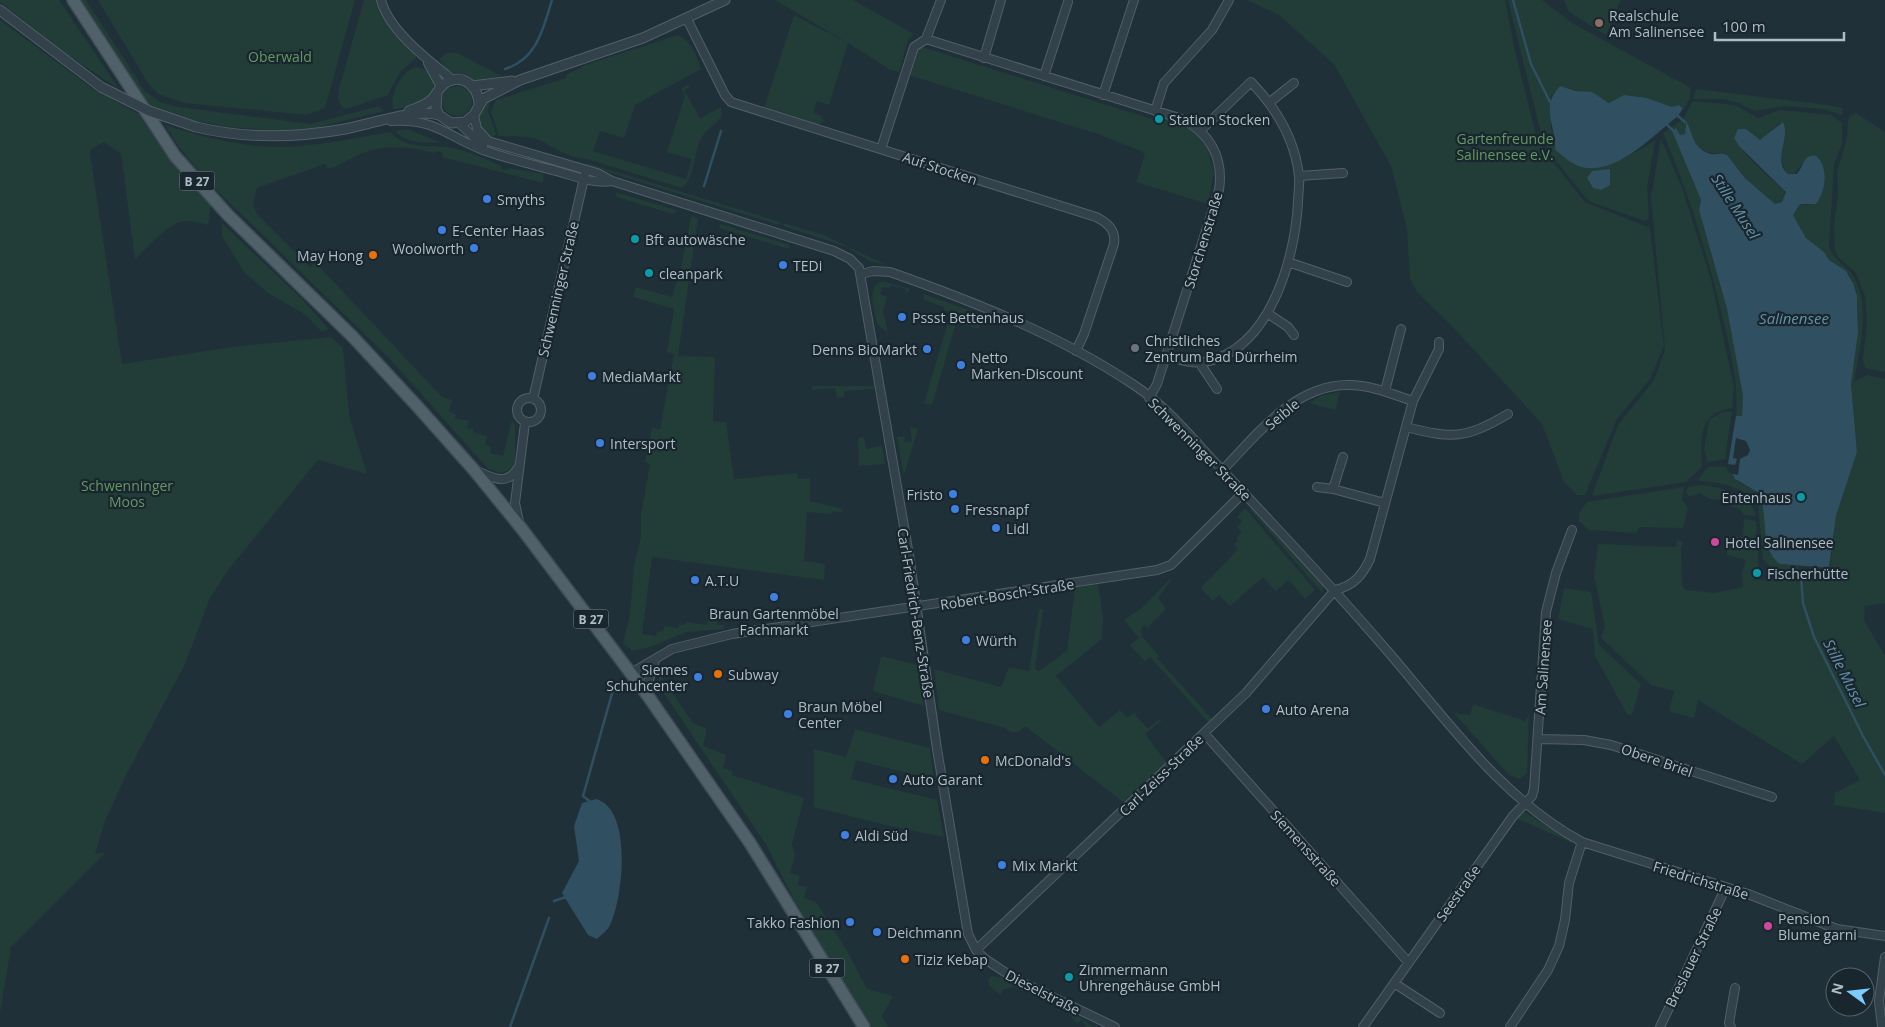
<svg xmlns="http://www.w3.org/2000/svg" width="1885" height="1027" font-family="'Open Sans',sans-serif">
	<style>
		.green { fill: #223c38 }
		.water { fill: #304f60 }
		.pier { fill: #1f3039 }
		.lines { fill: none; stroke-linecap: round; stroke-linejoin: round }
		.stream { stroke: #304f60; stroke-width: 2.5 }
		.minor-casing { stroke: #516067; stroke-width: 10 }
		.tertiary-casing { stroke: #516067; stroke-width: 11 }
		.primary-casing { stroke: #3d4b53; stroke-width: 14 }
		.minor { stroke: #33424a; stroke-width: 8 }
		.tertiary { stroke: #33424a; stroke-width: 9 }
		.primary { stroke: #51616a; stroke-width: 11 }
		.tertiary-bridge-casing { stroke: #516067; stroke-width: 11; stroke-linecap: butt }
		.tertiary-bridge { stroke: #33424a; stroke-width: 9 }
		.education-dot { fill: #8d6e63; stroke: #19262e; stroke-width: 2 }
		.culture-dot { fill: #0f9aa8; stroke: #19262e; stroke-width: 2 }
		.shop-dot { fill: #3f7fe0; stroke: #19262e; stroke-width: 2 }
		.food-dot { fill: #e8710a; stroke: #19262e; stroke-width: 2 }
		.worship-dot { fill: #6b7280; stroke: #19262e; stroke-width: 2 }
		.hotel-dot { fill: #d1479c; stroke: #19262e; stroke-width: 2 }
		.labels { text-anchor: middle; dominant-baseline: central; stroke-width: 4.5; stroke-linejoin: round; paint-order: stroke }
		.shield { fill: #19262e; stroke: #819098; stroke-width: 1 }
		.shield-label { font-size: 12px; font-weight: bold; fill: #aebdc6 }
		.poi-label { font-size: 14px; fill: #aebdc6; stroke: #19262e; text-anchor: start }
		.park-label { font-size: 14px; fill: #649864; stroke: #19262e }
		.street-label { font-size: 14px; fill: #aebdc6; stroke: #19262e }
		.water-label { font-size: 15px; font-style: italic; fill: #6491a8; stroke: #19262e }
	</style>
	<rect width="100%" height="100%" fill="#1f3039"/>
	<path class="green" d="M0,0H59L119,89L65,53L0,2Z
		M80,0H86L145,91L160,102L179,107L311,124L379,106L384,111L310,129L271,130L228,127L197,121L153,109L140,97Z
		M98,0H355L325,108L307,115L184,103L158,94L148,83Z
		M364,0H375L390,26L415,53L416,58L400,72L388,95L346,109L341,107L338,97L339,89Z
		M775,0H853L914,34L908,40L899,72L889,69L848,43L829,105L817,101L813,113L822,116L821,119L825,120L818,125L764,108L794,15L846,42Z
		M1247,0H1505L1515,51L1536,135L1543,149L1585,202L1650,228L1664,346L1650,379L1617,419L1585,495H1577L1564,482L1542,424L1450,324L1417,292L1410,279L1407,229L1391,166L1334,64L1279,15Z
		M1508,0H1542L1572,23L1691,88L1690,98L1684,109L1681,106L1672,107L1647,98L1609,103C1590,91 1581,93 1560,86L1551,96V129L1556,140L1555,150L1621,160L1655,141L1647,188L1649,218L1645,221L1591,202L1585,197L1549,152L1541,134Z
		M1564,0H1621L1606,35L1569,12Z
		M0,20L93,89L141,115L158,140L211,204L208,225C199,223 189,219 180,222C165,227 146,249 135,259L121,154L104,142L91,149L90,153L122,364L232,347L331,337L343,348L349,415L367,474L318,460L229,569L210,598L185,664L126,775L105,821L95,854L106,852L11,947L0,1014Z
		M678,35C693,43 696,54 701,69L635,105L624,138L600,131L593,151L686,179L692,159L667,152L685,96L681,89L689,85L690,87L684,90L700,118L721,107L722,115C717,125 706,128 701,139C693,153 696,177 682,188L587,159C565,157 559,149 539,140C527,135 512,137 499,136L491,112L496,100L566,78V75L585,65Z
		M922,47L1161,122L1163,117L1186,124L1200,136L1207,147L1214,172L1208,204L1136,182L1145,154L1141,151L1098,134L909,75L916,50Z
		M447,53H457L497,74L503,75L478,82L448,71L439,59Z
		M415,67C432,67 440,87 427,98C418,106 403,108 393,109C390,94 400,73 415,67Z
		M442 101a15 15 0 1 1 30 0a15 15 0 1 1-30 0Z
		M1696,89L1827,105L1843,108L1842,115L1824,109L1785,106L1755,111L1739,103L1723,99H1693Z
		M490,98L488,111L496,134L492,138C475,129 477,110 490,98Z
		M1693,101L1735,105L1758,118L1780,110L1831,115L1842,123V144L1834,164L1829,247C1834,262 1849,266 1855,279C1871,310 1859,350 1854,382L1867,375L1885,379V603L1865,606L1864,620L1885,656V813L1834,805L1835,793L1860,780L1834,736L1802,764L1698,700L1694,718L1669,711L1674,691L1651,685L1601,638L1605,627L1594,576L1598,544L1676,547L1677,540L1684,542L1681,547L1682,585L1685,590L1715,593L1743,587L1742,572L1746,560L1727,555L1726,536L1743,537L1744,519L1756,521L1759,570H1754V580L1829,579L1836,516L1857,452L1851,384L1858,333V307L1856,291L1849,274L1829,260L1824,252L1806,238L1793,215L1800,204L1808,205L1818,201C1826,187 1825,175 1821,161L1801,165L1794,175L1786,173L1782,161L1780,122L1762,140L1756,139L1746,129L1736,133L1734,138C1747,159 1766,174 1784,190L1785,198L1779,203L1775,204L1745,178L1727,155C1714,152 1701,155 1693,140C1689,134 1690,128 1685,122V134L1680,135L1676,129L1672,131L1701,200L1699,210L1727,309L1743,396L1742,416H1736C1739,381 1729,345 1721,311C1706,249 1688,191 1663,133L1683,119Z
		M1856,113L1885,132V372L1865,368L1863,359L1867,320L1865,296L1856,273L1838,257L1835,250L1834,226L1838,194L1837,172L1847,138L1848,121L1850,116Z
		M165,125C203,137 241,147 281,147C318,146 355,138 391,132C405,151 434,144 453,148C470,152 486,159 501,166V169L507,170L508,168L543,174V183L442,157L443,153L437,151L433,153C408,146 381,144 356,156C347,160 339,166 328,169L325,164L257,188L253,205L257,214L310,267L315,262L442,397L452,400L449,412L456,414L455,418L469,421L467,428L474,429L473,432L487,436L485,445L491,447L490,453L503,456L512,420L515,425V463L512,469L500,473L489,469L481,461L389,358L204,178L179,147Z
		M407,129L442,143C426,142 406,144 395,131Z
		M1661,139L1682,188L1711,279L1734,387L1732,408C1697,414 1701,438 1702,467L1686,482L1592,496L1618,425L1654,380L1665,350L1651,197Z
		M575,162L590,164L780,222L779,225Z
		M615,192L676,210L675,213L672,214L617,197Z
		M691,216L698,218L678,356L715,357L713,421L726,422L734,479L797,473L798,479L810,478V501L843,509L842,513L833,511L832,514L807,512L804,561L825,564L824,580L652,557L642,634L656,636L657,632L663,631L664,626L678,628L679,625H685L686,622L707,625L708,616L720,617L722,611L723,618L717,619V625H724V629L686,632L650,647L632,651L623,643L630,614L634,565L641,536V515L650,464L645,462L652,428L660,429L674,354L667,352L674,309L633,297L636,287L672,297L682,264Z
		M222,223L304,301L329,329L322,332L306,315L268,293L244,272L222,236Z
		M784,223L826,236L886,265L869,261L847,247L783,226Z
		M720,224L790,245L789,249L719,228Z
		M882,281L910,289L906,293L905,289L890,285L889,288L882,287L880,294L887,297L883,310L888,333L877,324C875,310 865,289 882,281Z
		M924,294L991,318L982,317L979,329L956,323L932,405L924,403L951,313L944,310V307L924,300Z
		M812,386H874V389L844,391V397L837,398L835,388L812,390Z
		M1340,392L1335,410L1309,403L1321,396Z
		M1732,411L1725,459L1708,462L1704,450L1709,420L1722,412Z
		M910,427L918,429L904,475L897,437L904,436L905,442L912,441Z
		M864,437L866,449L882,446L885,464L859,466L858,438Z
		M1720,466L1730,468L1738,482L1759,493L1763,501L1766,526L1780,564L1798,566V570L1772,569L1763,559L1758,504C1745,487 1719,482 1699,481V478L1708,467Z
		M1702,485C1721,488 1751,493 1756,516L1744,515L1740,509L1725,504L1723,500L1710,499L1699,493L1689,497L1686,492L1688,487Z
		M1684,487L1682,499L1688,509L1683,528L1640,527L1636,533L1589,530L1579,521V513L1587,502Z
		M1248,507L1267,521L1324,584L1323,594Z
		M1245,508L1315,590L1305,599L1289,580L1275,591L1263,577L1230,606L1219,595L1213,601L1201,588L1238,549L1234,545L1238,540L1236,538L1242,532L1237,527L1242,521L1237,517Z
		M1170,579L1171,580L1158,598L1166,609L1147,628L1145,625L1140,630L1143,634L1141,635L1159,656L1157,658L1212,719L1208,722L1150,657L1145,662L1130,645L1139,638L1124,620L1142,608Z
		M1098,584L1103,617L1102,639L1056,676L1099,727L1120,710L1127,718L1134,713L1148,729L1158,720H1162L1145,734L1166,762L1123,802L1025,726L1019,732H1011L1005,728L939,710L934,669L1001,687L1009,667L1029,671L1039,609H1043L1035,669L1039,671L1067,651L1075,588Z
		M1564,588L1591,592L1599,645L1641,684L1632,715L1627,714L1595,656L1593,629L1558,619Z
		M881,656L917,665L924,706L873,691Z
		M659,669L664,681L693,723L707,729L703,746L726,755L723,768L732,771V775L804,798L792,844L795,855L790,873L800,876L798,885L807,887L804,898L816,902L846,949L867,989L893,996L882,1016L888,1027H872L867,1019C831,963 795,906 767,846L659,686Z
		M1473,704L1525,721L1529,714L1527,773L1520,779L1509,775L1454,713L1470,715Z
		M855,729L930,748L934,780L856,760L851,779L937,800L944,837L886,825L814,807V749L846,757Z
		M1523,811L1571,841L1572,843L1516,818Z
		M992,976L1002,978L1075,1014L1093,1027H1086L1082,1020L1077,1024L1068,1013L1024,991L1013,987L1002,990L1001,995L989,986L988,980Z"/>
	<path class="water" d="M1560,86L1576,91L1592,92L1609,103L1624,95L1647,98L1672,107L1679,105L1683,108L1678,116C1653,135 1617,176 1581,167C1572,164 1563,156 1555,150C1557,126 1539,108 1560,86Z
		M1686,121C1693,133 1692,147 1708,153C1714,156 1720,152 1727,155L1745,178L1775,204L1782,202L1786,192L1739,146L1734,138L1738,129H1746L1760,140L1783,122C1791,137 1772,161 1788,174H1797C1804,166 1803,154 1816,156C1829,167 1826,191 1816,204H1800L1793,215L1806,238L1824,252L1829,260L1846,271L1853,283L1857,296L1858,333L1851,384L1857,452L1836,516L1829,568L1780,564C1759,549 1769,516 1759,493L1735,479L1728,464L1736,416H1742L1743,396L1727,309L1699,210L1701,200L1672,131L1676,128L1680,135L1685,134Z
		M1610,169V185L1601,190L1593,188L1587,178L1592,171Z
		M596,799C633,809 623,899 610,925C608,930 601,935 597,939L588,935L562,893L579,861L574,826L582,803Z"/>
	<path class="pier" d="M1736,438L1746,441L1750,450L1748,455L1740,459L1738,475L1729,473L1727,469L1728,464L1735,465L1737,459L1733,458Z"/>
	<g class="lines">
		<path class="stream" d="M1513,0L1531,64L1550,102L1553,103
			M505,69C537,59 543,29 552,0
			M1678,116L1685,122
			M1666,124L1675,132
			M704,186L721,131
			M1801,577L1803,603L1814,637L1863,736L1885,775
			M592,803L583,796L615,683
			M554,901L566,897
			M510,1027L549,918"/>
		<g class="minor-casing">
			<path id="minor" d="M381,0C389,31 429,61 453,80
				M687,19L725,95L731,102L1096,217C1108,223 1116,230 1114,244L1084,334L1076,351
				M926,39L941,0
				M984,58L1001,0
				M428,63L441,87
				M1044,76L1068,2
				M1103,95L1134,0
				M1270,102L1294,83
				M1155,111L1164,83L1212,30L1229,0
				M474,115L477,129L488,141L597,173L612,181L834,251L850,259L859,268L909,555L937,749L968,934L976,950L985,959L1017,980L1115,1027
				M391,121C438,119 444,135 483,150C508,159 535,165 560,172C577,177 595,184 612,181
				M459,123L483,146
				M881,149L914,47L926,39L1179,118C1209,131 1224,157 1219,190L1157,384L1149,398
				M1299,176L1343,173
				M1288,262L1347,282
				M861,274L873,271L890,272C975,302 1059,335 1134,385C1169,408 1195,442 1223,471C1278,529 1332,587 1384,647C1444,716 1500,798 1582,842L1748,894L1837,929L1885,936
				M1267,313L1288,327L1294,335
				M1166,356C1178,359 1191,364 1204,362C1270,350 1295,259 1298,202C1298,194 1300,184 1299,176C1295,139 1276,108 1251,82L1201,130
				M1199,362L1217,389
				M1385,391L1401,329
				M517 410a12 12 0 1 1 24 0a12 12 0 1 1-24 0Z
				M533,399L585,174
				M1406,427C1453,439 1465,439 1508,414
				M1343,457L1333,489L1385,503
				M477,471C495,479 507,486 519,467
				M1222,471C1256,435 1295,384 1349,385C1371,385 1392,394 1413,401
				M1317,487L1333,489
				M519,522L515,503L525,423
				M631,673L672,649L732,634L1157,570L1171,565L1244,492
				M648,696V683L655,660
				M1204,733L1408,962
				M1538,739L1584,740L1611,745L1772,797
				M976,950L1246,693L1335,590C1353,586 1362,576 1370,559L1413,401L1439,349V342
				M1394,983L1440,1013
				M1363,1027L1513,816L1532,796L1534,789L1546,612L1556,573L1572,530
				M1510,1027L1548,970L1559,946L1565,920L1569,883L1582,842
				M1660,1027L1726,887
				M1731,1027L1729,1023L1735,988
				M1882,1027L1879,1001L1885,957"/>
		</g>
		<g class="tertiary-casing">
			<path id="tertiary" d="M0,10L101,87
				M472,86L512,81
				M437,93L436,108L439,115L451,123L465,122L474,115L483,99L520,80L643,38L725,0
				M409,111C416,108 425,106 431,100C437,95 439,86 447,82C464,73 479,88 479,105
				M196,127C246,139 295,138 345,129C370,124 417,108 439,115"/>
		</g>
		<g class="primary-casing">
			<path id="primary" d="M73,0L175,156L228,215L352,336L417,406L474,470L522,529L648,696L750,843L864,1027"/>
		</g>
		<use href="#minor" class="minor"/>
		<use href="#tertiary" class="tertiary"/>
		<use href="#primary" class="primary"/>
		<g class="tertiary-bridge-casing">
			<path id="tertiary-bridge" d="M101,87L149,111L196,127"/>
		</g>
		<use href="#tertiary-bridge" class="tertiary-bridge"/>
	</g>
	<circle class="education-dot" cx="1599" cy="23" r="5"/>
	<g class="culture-dot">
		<circle cx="1159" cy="119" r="5"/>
		<circle cx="635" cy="239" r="5"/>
		<circle cx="649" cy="273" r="5"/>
		<circle cx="1801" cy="497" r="5"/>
		<circle cx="1757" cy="573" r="5"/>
		<circle cx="1069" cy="977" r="5"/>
	</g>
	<g class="shop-dot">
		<circle cx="487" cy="199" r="5"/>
		<circle cx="442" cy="230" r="5"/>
		<circle cx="474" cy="248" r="5"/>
		<circle cx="783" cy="265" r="5"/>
		<circle cx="902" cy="317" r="5"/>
		<circle cx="927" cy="349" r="5"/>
		<circle cx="961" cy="365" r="5"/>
		<circle cx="592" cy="376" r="5"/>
		<circle cx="600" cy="443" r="5"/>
		<circle cx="953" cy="494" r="5"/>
		<circle cx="955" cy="509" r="5"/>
		<circle cx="996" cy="528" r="5"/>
		<circle cx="695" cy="580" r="5"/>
		<circle cx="774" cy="597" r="5"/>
		<circle cx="966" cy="640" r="5"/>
		<circle cx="698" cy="677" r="5"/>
		<circle cx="1266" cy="709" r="5"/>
		<circle cx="788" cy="714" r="5"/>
		<circle cx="893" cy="779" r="5"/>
		<circle cx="845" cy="835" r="5"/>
		<circle cx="1002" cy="865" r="5"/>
		<circle cx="850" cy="922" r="5"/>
		<circle cx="877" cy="932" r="5"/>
	</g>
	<g class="food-dot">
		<circle cx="373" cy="255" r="5"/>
		<circle cx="718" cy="674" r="5"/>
		<circle cx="985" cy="760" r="5"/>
		<circle cx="905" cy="959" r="5"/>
	</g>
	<circle class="worship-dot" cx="1135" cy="348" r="5"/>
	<g class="hotel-dot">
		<circle cx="1715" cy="542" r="5"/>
		<circle cx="1768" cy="926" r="5"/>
	</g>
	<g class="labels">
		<g class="shield">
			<rect x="179.5" y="171.5" width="35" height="19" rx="4"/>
			<rect x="573.5" y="609.5" width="35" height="19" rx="4"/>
			<rect x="809.5" y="958.5" width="35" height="19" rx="4"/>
		</g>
		<g class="shield-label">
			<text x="197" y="181">B 27</text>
			<text x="591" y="619">B 27</text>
			<text x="827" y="968">B 27</text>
		</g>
		<g class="poi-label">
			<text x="1609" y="15">Realschule<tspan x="1609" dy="16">Am Salinensee</tspan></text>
			<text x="1169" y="119">Station Stocken</text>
			<text x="497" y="199">Smyths</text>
			<text x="452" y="230">E-Center Haas</text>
			<text x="645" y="239">Bft autowäsche</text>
			<text x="464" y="248" text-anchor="end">Woolworth</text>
			<text x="363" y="255" text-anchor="end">May Hong</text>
			<text x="793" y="265">TEDi</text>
			<text x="659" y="273">cleanpark</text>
			<text x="912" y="317">Pssst Bettenhaus</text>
			<text x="1145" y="340">Christliches<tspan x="1145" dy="16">Zentrum Bad Dürrheim</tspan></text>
			<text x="917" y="349" text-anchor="end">Denns BioMarkt</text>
			<text x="971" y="357">Netto<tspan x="971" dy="16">Marken-Discount</tspan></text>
			<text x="602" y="376">MediaMarkt</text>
			<text x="610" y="443">Intersport</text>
			<text x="943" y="494" text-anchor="end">Fristo</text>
			<text x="1791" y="497" text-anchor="end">Entenhaus</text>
			<text x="965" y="509">Fressnapf</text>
			<text x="1006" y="528">Lidl</text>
			<text x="1725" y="542">Hotel Salinensee</text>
			<text x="1767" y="573">Fischerhütte</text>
			<text x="705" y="580">A.T.U</text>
			<text x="774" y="613" text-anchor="middle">Braun Gartenmöbel<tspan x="774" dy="16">Fachmarkt</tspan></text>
			<text x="976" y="640">Würth</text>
			<text x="688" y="669" text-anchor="end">Siemes<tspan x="688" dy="16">Schuhcenter</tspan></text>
			<text x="728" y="674">Subway</text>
			<text x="798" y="706">Braun Möbel<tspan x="798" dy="16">Center</tspan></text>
			<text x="1276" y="709">Auto Arena</text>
			<text x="995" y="760">McDonald's</text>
			<text x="903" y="779">Auto Garant</text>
			<text x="855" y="835">Aldi Süd</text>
			<text x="1012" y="865">Mix Markt</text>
			<text x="1778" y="918">Pension<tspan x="1778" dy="16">Blume garni</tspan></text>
			<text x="840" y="922" text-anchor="end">Takko Fashion</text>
			<text x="887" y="932">Deichmann</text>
			<text x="915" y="959">Tiziz Kebap</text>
			<text x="1079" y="969">Zimmermann<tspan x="1079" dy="16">Uhrengehäuse GmbH</tspan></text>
		</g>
		<g class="park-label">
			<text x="280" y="56">Oberwald</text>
			<text x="1505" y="138">Gartenfreunde<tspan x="1505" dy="16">Salinensee e.V.</tspan></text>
			<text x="127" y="485">Schwenninger<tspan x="127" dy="16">Moos</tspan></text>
		</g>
		<g class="street-label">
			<text transform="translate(940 168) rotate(18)">Auf Stocken</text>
			<text transform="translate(1203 240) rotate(-73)">Storchenstraße</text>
			<text transform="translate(558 289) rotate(-77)">Schwenninger Straße</text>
			<text transform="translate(1282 414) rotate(-40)">Seible</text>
			<text transform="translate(1200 449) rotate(45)">Schwenninger Straße</text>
			<text transform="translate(1007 594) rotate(-9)">Robert-Bosch-Straße</text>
			<text transform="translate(916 613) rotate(81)">Carl-Friedrich-Benz-Straße</text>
			<text transform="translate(1543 667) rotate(-86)">Am Salinensee</text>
			<text transform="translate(1657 760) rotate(19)">Obere Briel</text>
			<text transform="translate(1161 775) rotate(-44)">Carl-Zeiss-Straße</text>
			<text transform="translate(1306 848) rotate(48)">Siemensstraße</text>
			<text transform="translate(1701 880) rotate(17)">Friedrichstraße</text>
			<text transform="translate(1458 893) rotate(-55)">Seestraße</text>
			<text transform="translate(1693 957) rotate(-64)">Breslauer Straße</text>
			<text transform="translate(1043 992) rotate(27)">Dieselstraße</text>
		</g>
		<g class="water-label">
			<text transform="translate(1736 206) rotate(57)">Stille Musel</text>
			<text x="1794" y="318">Salinensee</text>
			<text transform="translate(1845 673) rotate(63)">Stille Musel</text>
		</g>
	</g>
	<g transform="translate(1850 992) rotate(285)"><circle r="24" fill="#19262e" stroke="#55626b"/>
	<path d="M0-4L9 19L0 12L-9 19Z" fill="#7bccfd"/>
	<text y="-8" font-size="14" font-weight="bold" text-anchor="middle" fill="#aebdc6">N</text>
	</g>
	<path d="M1715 32v8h129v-8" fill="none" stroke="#aebdc6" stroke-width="2.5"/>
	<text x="1722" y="32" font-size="15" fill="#aebdc6" stroke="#19262e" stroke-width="4" paint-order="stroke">100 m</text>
</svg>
